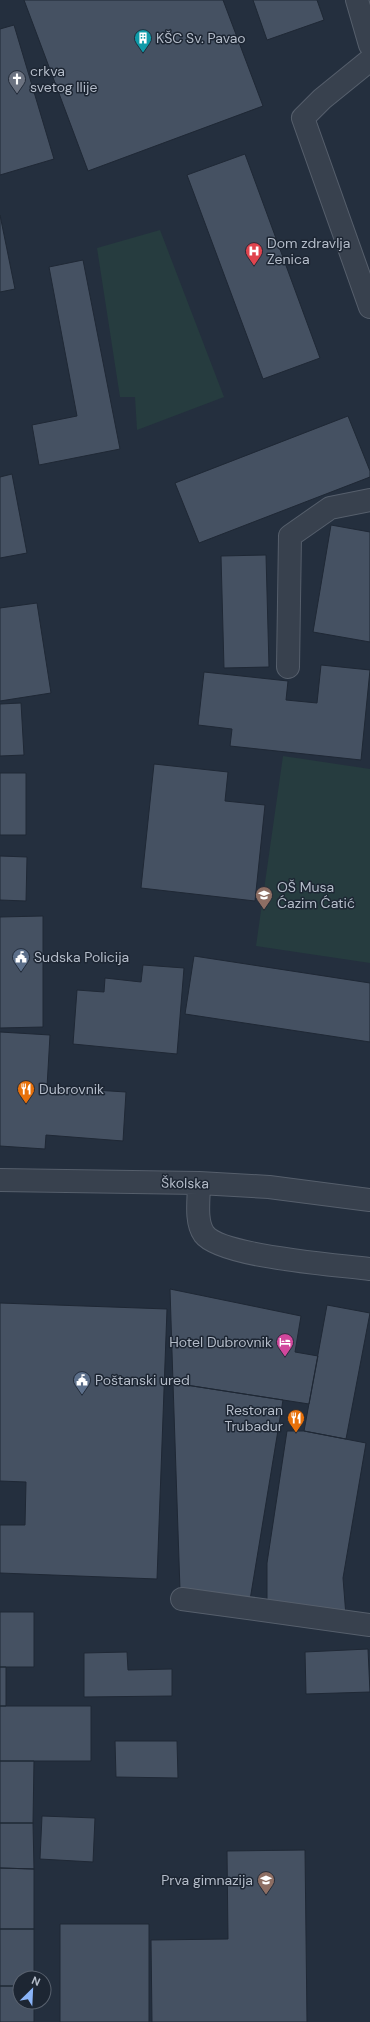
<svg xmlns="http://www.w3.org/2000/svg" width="370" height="2022" font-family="'DM Sans',sans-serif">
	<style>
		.green { fill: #263c3f }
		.building { fill: #455162; stroke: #1f2835 }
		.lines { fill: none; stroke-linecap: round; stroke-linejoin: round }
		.minor-casing { stroke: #565f6c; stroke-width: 24 }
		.minor { stroke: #38414e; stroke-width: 22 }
		.labels { text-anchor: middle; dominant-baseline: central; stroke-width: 3; stroke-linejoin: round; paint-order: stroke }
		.poi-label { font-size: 14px; fill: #b4bcc9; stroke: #1d2633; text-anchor: start }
		.street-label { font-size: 14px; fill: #b4bcc9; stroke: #1d2633 }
	</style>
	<rect width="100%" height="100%" fill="#242f3e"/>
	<path class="green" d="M160,230L224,397L137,430L135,397H120L97,248Z
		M283,756L370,769V963L256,946Z"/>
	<path class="building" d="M24,0H223L263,106L88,171Z
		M253,0H317L324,20L267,40Z
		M14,25L54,159L0,175V29Z
		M245,154L320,358L263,379L187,175Z
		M0,215L15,289L0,292Z
		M83,260L120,449L39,465L32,425L77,416L49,267Z
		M348,416L370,471V477L199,543L175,483Z
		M12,474L27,553L0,558V477Z
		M331,525L370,532V642L313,632Z
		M266,555L269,667L224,668L221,556Z
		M37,603L51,693L0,701V608Z
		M321,665L370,670L361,760L230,746L232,729L198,725L204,672L288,681L286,700L317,703Z
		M21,703L24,755L0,756V704Z
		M154,764L228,772L225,801L265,805L255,901L141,888Z
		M0,773H26V835H0Z
		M0,856L27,857L26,901L0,900Z
		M43,916V1027L0,1028V917Z
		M194,956L370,983V1042L185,1014Z
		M143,965L184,968L177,1054L73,1044L77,990L104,992L105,978L141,982Z
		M0,1032L50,1035L47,1087L126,1092L123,1141L46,1135L45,1149L0,1146Z
		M170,1289L301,1316L295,1352L318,1356L309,1404L173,1383Z
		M0,1303L167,1309L157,1579L0,1573V1525H25L26,1482L0,1481Z
		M327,1305L370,1313L346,1439L304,1431Z
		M173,1383L283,1400L250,1600L180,1590Z
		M287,1431H304L366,1443L343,1578L346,1616L267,1600V1563Z
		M0,1612H34V1667H0Z
		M368,1649L370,1692L306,1694L305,1652Z
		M127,1652L128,1670L172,1669V1696L84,1697V1653Z
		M0,1667H6V1706H0Z
		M0,1706H91V1761H0Z
		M115,1741H177L178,1778L116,1777Z
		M0,1761H34L33,1823H0Z
		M42,1816L95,1818L93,1862L40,1859Z
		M0,1823H33L34,1869L0,1868Z
		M305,1850L307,2022H152L151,1940L228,1939L227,1851Z
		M0,1868L34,1869V1929H0Z
		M60,1924H149V2022H60Z
		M0,1929H34V1978H20V1986H0Z
		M0,1986H20V2002H34V2022H0Z"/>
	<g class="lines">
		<g class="minor-casing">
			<path id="minor" d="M357,0L370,45
				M370,60L322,99L303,118L370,307
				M288,667L290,536L330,508L370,500
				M0,1180L199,1183L269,1187L370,1200
				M199,1183C199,1199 195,1221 204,1234C221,1257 339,1265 370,1269
				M182,1599L370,1625"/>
		</g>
		<use href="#minor" class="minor"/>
	</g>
	<defs>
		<g id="building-pin" transform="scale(0.9)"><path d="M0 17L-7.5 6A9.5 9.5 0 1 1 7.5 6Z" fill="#0f9aa8" stroke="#1d2633"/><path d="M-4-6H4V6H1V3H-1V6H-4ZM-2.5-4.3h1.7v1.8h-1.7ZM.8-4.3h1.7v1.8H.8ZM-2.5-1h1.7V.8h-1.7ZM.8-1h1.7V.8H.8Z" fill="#fff"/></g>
		<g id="church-pin" transform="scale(0.9)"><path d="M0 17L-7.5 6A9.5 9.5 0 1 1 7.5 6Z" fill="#6b7280" stroke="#1d2633"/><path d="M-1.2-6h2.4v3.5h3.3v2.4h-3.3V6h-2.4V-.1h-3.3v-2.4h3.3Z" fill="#fff"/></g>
		<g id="hospital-pin" transform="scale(0.9)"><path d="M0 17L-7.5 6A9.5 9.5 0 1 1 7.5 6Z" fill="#e0444e" stroke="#1d2633"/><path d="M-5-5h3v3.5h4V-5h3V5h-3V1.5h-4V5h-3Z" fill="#fff"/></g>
		<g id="school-pin" transform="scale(0.9)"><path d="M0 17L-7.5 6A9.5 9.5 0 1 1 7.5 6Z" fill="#8d6e63" stroke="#1d2633"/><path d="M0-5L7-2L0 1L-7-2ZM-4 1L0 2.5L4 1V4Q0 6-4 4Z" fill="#fff"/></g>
		<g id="civic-pin" transform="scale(0.9)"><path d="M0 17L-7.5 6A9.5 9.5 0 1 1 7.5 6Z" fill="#5c6f8a" stroke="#1d2633"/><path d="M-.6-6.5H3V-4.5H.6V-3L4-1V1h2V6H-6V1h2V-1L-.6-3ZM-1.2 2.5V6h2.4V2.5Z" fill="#fff"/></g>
		<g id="restaurant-pin" transform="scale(0.9)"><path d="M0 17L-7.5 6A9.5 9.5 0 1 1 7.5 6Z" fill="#e8710a" stroke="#1d2633"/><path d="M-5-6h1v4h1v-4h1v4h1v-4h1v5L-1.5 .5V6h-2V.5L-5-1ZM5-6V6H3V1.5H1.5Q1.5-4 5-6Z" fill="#fff"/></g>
		<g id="hotel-pin" transform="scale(0.9)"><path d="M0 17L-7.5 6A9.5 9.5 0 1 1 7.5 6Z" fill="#d1479c" stroke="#1d2633"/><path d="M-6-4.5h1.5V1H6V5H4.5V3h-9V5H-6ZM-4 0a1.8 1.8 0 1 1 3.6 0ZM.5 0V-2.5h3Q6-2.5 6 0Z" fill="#fff"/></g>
	</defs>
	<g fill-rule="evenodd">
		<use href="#building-pin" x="143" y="38"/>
		<use href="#church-pin" x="17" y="79"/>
		<use href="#hospital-pin" x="254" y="251"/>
		<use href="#school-pin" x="264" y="895"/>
		<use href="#civic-pin" x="21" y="957"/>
		<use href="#restaurant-pin" x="26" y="1089"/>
		<use href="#hotel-pin" x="285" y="1342"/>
		<use href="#civic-pin" x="82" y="1380"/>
		<use href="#restaurant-pin" x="296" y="1418"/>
		<use href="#school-pin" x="266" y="1880"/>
	</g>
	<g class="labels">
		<g class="poi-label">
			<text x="156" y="38">KŠC Sv. Pavao</text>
			<text x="30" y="71">crkva<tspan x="30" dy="16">svetog Ilije</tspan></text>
			<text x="267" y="243">Dom zdravlja<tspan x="267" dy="16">Zenica</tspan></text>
			<text x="277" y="887">OŠ Musa<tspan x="277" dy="16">Ćazim Ćatić</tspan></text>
			<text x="34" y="957">Sudska Policija</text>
			<text x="39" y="1089">Dubrovnik</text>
			<text x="272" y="1342" text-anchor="end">Hotel Dubrovnik</text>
			<text x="95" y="1380">Poštanski ured</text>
			<text x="283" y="1410" text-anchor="end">Restoran<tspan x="283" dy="16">Trubadur</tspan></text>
			<text x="253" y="1880" text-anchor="end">Prva gimnazija</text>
		</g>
		<g class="street-label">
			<text transform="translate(185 1183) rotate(1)">Školska</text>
		</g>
	</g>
	<g transform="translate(32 1990) rotate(24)"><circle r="19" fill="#1d2633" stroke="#59626f"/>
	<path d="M0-3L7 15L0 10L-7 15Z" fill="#8ab4f8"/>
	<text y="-6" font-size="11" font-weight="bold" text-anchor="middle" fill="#b4bcc9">N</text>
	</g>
</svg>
